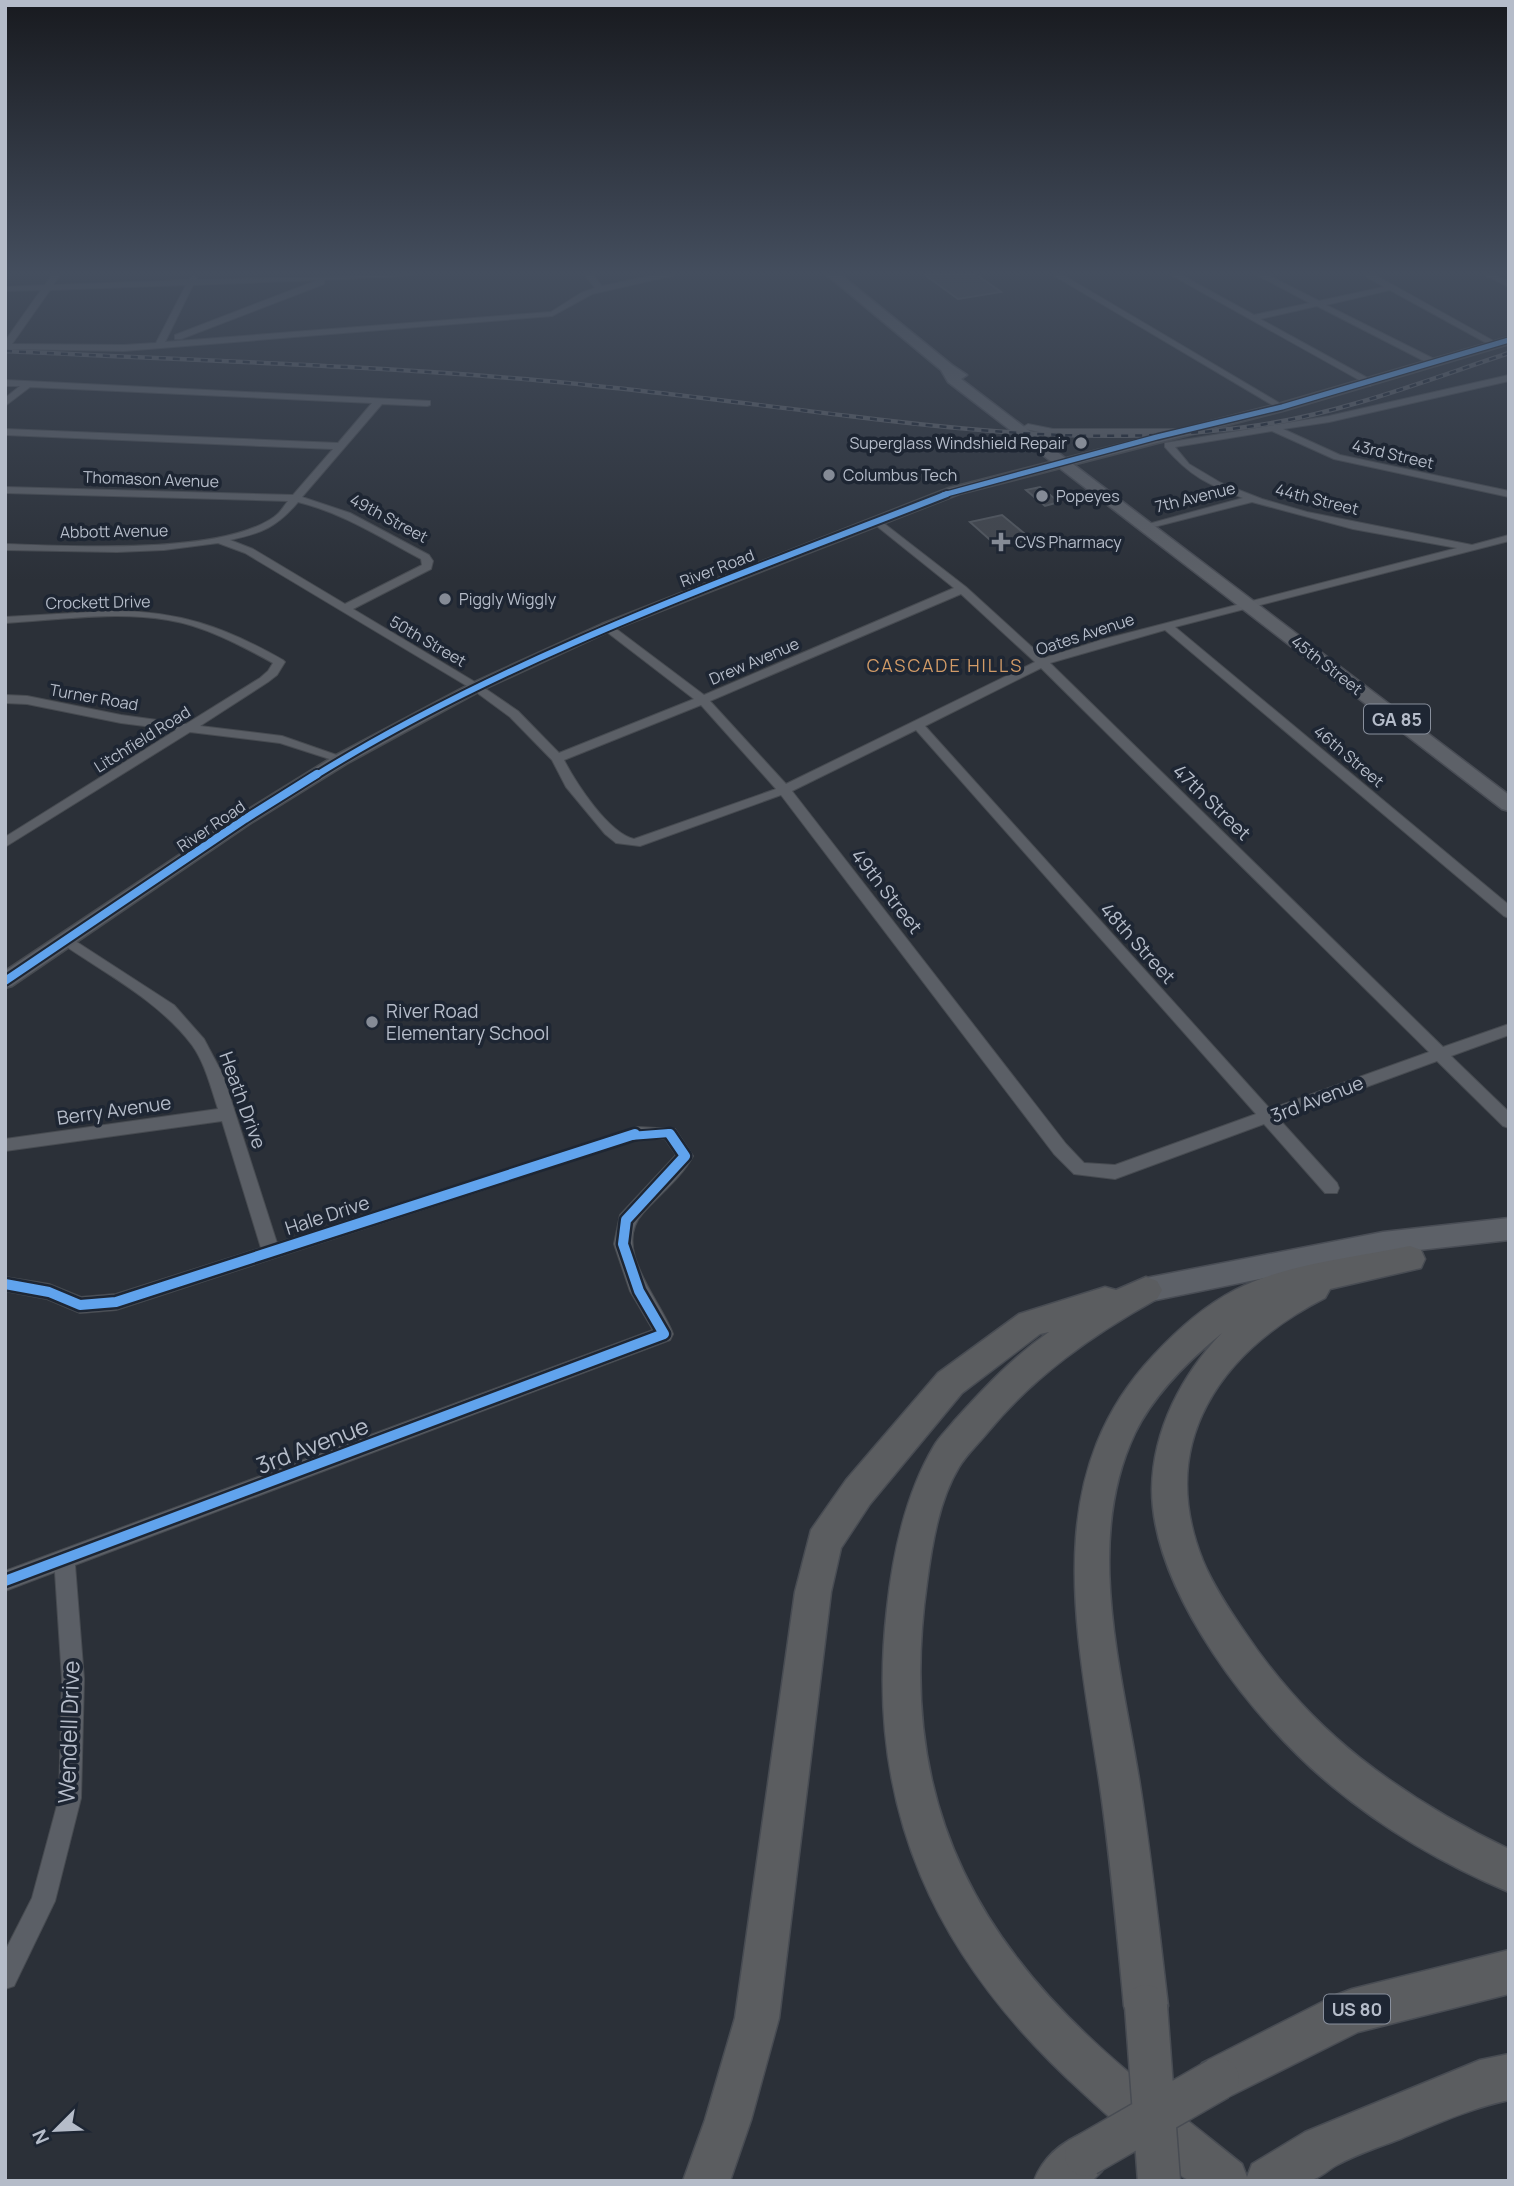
<svg xmlns="http://www.w3.org/2000/svg" width="1514" height="2186" font-family="Manrope,sans-serif">
	<style>
		.building { fill: #42464d; stroke: #53585f; stroke-width: 2 }
		.lines { fill: none; stroke-linecap: round; stroke-linejoin: round }
		.street-casing { stroke: #474b51; stroke-width: 2 }
		.secondary-casing { stroke: #474b51; stroke-width: 3 }
		.primary-casing { stroke: #494d55; stroke-width: 3 }
		.highway-casing { stroke: #484c53; stroke-width: 3 }
		.street { fill: #5b5f66; fill-rule: evenodd }
		.secondary { fill: #595d65; fill-rule: evenodd }
		.primary { fill: #5d6168; fill-rule: evenodd }
		.highway { fill: #5b5d60; fill-rule: evenodd }
		.rail-casing { stroke: #595d64; stroke-width: 4.5 }
		.rail { stroke: #1e2633; stroke-width: 2.5; stroke-dasharray: 7; stroke-linecap: butt }
		.highway-bridge-casing { stroke: #484c53; stroke-width: 45; stroke-linecap: butt }
		.highway-bridge { stroke: #5b5d60; stroke-width: 42 }
		.cycleway-far3-casing { stroke: #1e2633; stroke-width: 8 }
		.cycleway-far2-casing { stroke: #1e2633; stroke-width: 10 }
		.cycleway-far1-casing { stroke: #1e2633; stroke-width: 12 }
		.cycleway-casing { stroke: #1e2633; stroke-width: 15 }
		.cycleway-far3 { stroke: #60a3ed; stroke-width: 5 }
		.cycleway-far2 { stroke: #60a3ed; stroke-width: 6 }
		.cycleway-far1 { stroke: #60a3ed; stroke-width: 8 }
		.cycleway { stroke: #60a3ed; stroke-width: 10 }
		.poi-dot { fill: #858b96; stroke: #1e2633; stroke-width: 2.5 }
		.labels { text-anchor: middle; dominant-baseline: central; stroke-width: 7; stroke-linejoin: round; paint-order: stroke }
		.far-poi-label { font-size: 16px; fill: #b5bcc9; stroke: #1e2633; text-anchor: start }
		.far-street-label { font-size: 16px; fill: #b5bcc9; stroke: #1e2633 }
		.far-neighbourhood-label { font-size: 18px; letter-spacing: 2px; fill: #d29b67; stroke: #1e2633 }
		.shield { fill: #1e2633; stroke: #888f9c; stroke-width: 2 }
		.shield-label { font-size: 18px; font-weight: bold; fill: #b5bcc9 }
		.street-label { font-size: 19px; fill: #b5bcc9; stroke: #1e2633 }
		.poi-label { font-size: 19px; fill: #b5bcc9; stroke: #1e2633; text-anchor: start }
		.near-street-label { font-size: 23px; fill: #b5bcc9; stroke: #1e2633 }
	</style>
	<rect width="100%" height="100%" fill="#2b3038"/>
	<path class="building" d="M925,275H977L1001,292L958,299Z
		M1040,487L1059,502L1045,506L1026,490Z
		M1002,515L1031,539L998,547L970,522Z"/>
	<g class="lines">
		<g class="street-casing">
			<path id="street" d="M52,275H60L53,285L188,280L193,276L197,278L196,280L414,275L324,280V284L181,339H175V335L318,280L193,285L165,342L551,312L581,293L595,288L585,275H593L602,286L655,275H675L592,294L552,316L124,351L5,349V341L41,290L5,291V287L45,285ZM186,285L156,343L124,345L12,344L50,290Z
				M1053,275H1063L1286,407L1279,409Z
				M1171,275H1181L1254,315L1310,303L1257,275H1268L1319,301L1384,287L1364,275H1375L1499,344L1492,346L1390,290L1326,305L1438,361V365H1432L1317,306L1260,319L1373,381L1374,383L1370,386Z
				M1485,275H1496L1509,282V287Z
				M1509,375V381L1329,422L1283,429L1340,455L1509,491V497L1334,459L1272,431L1175,447L1189,464L1221,483L1262,499L1307,512L1472,545L1509,535V541L1175,627L1509,905V918L1504,916L1165,630L1050,663L1443,1047L1509,1024V1035L1451,1056L1509,1112V1128L1503,1126L1437,1061L1279,1119L1337,1183L1339,1188L1337,1193H1325L1264,1124L1115,1179L1074,1174L1054,1154L781,795L640,846L616,843L605,834L566,787L552,760L510,717L472,689L245,553L218,543L164,550L117,552L5,550V544C72,546 220,555 274,517C280,513 284,506 288,501L5,493V487L293,495L333,449L5,435V429L338,443L372,403L30,387L5,406V398L20,386H5V380L430,401V405L427,406L382,404L302,497L350,513L429,555L433,561L431,569L353,609L480,685L518,711L559,753L694,699L603,629V625H611L704,695L954,588L873,523V519L877,518L966,587L1044,658L1101,640L1457,548L1353,529L1252,502L1146,529L1141,526L1243,498C1207,484 1190,476 1165,447V443L1329,416ZM298,502C343,513 381,538 421,559L422,565L345,604L253,549L230,540C262,533 277,527 298,502ZM961,594L1035,662L786,784L710,701ZM1041,668L1429,1052L1270,1109L925,726ZM701,705L776,789L634,839C608,833 576,783 564,760ZM916,730L1256,1114L1115,1165L1084,1163L1066,1144L792,791Z
				M1028,424L1053,429H1177L1182,432L1177,435H1053L1025,429L1023,427Z
				M109,611C177,610 225,627 283,660L285,662L277,675L268,682L200,726L282,736L348,759L342,763L280,743L190,732L5,847V837L176,730L121,723L27,704L5,703V695L27,696L121,715L186,724L260,678L268,671L273,663C240,645 205,626 168,620C114,611 59,620 5,623V617Z
				M66,935L174,1005L204,1039L223,1075L277,1243L638,1127L675,1129L693,1156C682,1177 659,1195 643,1213C611,1248 660,1299 673,1334L670,1340L75,1565L84,1679L81,1798L55,1901L14,1986L5,1989V1951L32,1898L59,1798L62,1679L55,1572L5,1591V1571L653,1330L630,1291L614,1244L620,1215L676,1155L665,1139H638L116,1310L80,1313L47,1299L5,1291V1277L49,1284L81,1297L116,1294L261,1248L222,1121L5,1151V1139L218,1109C211,1088 205,1063 192,1045C159,1001 106,974 61,943L59,940L61,937Z"/>
		</g>
		<g class="secondary-casing">
			<path id="secondary" d="M1509,337V344L1286,410L959,494L612,630L482,690L348,763L251,823L12,986L5,988V971L239,815L336,755L470,684L602,624L949,488L1278,404Z"/>
		</g>
		<g class="primary-casing">
			<path id="primary" d="M827,275H841L952,365L967,375L961,379L1509,795V811L1502,809L948,382L941,370Z
				M1509,1218V1240L1383,1254L1146,1302L1136,1298L1132,1290L1136,1282L1146,1278L1383,1232Z"/>
		</g>
		<g class="highway-casing">
			<path id="highway" d="M1410,1246L1421,1250L1425,1259L1421,1268L1330,1289L1325,1298C1221,1351 1155,1442 1203,1561C1214,1587 1230,1611 1246,1634C1277,1680 1316,1723 1360,1758C1406,1794 1456,1824 1509,1849V1892C1445,1865 1385,1830 1332,1786C1255,1723 1152,1593 1152,1489C1153,1430 1182,1374 1222,1333C1189,1360 1154,1394 1135,1433C1084,1540 1121,1668 1139,1779C1151,1854 1159,1930 1168,2006L1162,2022L1146,2028L1130,2022L1124,2006C1117,1930 1110,1854 1099,1779C1077,1632 1039,1477 1153,1356C1177,1330 1204,1306 1235,1290C1288,1263 1353,1258 1410,1246Z
				M1146,1277L1157,1281L1162,1290L1157,1299C1092,1335 1034,1376 987,1433C978,1444 966,1455 959,1467C939,1500 932,1544 927,1582C907,1722 930,1845 1017,1958C1079,2040 1163,2100 1242,2164L1247,2177L1252,2164L1305,2132L1480,2060L1509,2054V2100C1471,2108 1436,2124 1400,2139C1379,2147 1357,2154 1337,2165C1329,2169 1323,2176 1314,2179C1305,2183 1207,2183 1192,2181C1177,2179 1098,2107 1082,2092C935,1959 864,1808 887,1609C893,1553 905,1495 934,1446C939,1437 948,1429 955,1420C984,1388 1013,1357 1049,1332L1040,1334L962,1393L870,1504L841,1548L831,1592L779,2018L751,2120L730,2181H683L705,2120L735,2018L795,1592L811,1530L846,1480L938,1373L1019,1314L1105,1287L1116,1290Z
				M1509,1950V1994L1358,2032L1218,2102L1202,2095L1195,2079L1202,2063L1336,1995L1352,1989Z
				M1086,2132L1102,2139L1109,2155L1102,2171L1092,2181H1034C1043,2157 1063,2141 1086,2132Z"/>
		</g>
		<use href="#street" class="street"/>
		<use href="#secondary" class="secondary"/>
		<use href="#primary" class="primary"/>
		<use href="#highway" class="highway"/>
		<g class="rail-casing">
			<path id="rail" d="M5,351C185,360 366,365 546,381C647,390 748,404 849,416C986,433 1123,446 1260,425C1346,412 1427,380 1509,353"/>
		</g>
		<use href="#rail" class="rail"/>
		<g class="highway-bridge-casing">
			<path id="highway-bridge" d="M1146,2006L1159,2181
				M1086,2155L1218,2079"/>
		</g>
		<use href="#highway-bridge" class="highway-bridge"/>
		<g class="cycleway-far3-casing">
			<path id="cycleway-far3" d="M943,495L1157,437L1282,407L1509,340"/>
		</g>
		<g class="cycleway-far2-casing">
			<path id="cycleway-far2" d="M315,776C512,654 733,578 947,494"/>
		</g>
		<g class="cycleway-far1-casing">
			<path id="cycleway-far1" d="M5,981L245,819L317,774
				M630,1136L669,1133L671,1136"/>
		</g>
		<g class="cycleway-casing">
			<path id="cycleway" d="M5,1284L49,1292L80,1305L116,1302L635,1134
				M5,1581L664,1334L639,1291L623,1244L626,1220L685,1156L670,1134"/>
		</g>
		<use href="#cycleway-far3" class="cycleway-far3"/>
		<use href="#cycleway-far2" class="cycleway-far2"/>
		<use href="#cycleway-far1" class="cycleway-far1"/>
		<use href="#cycleway" class="cycleway"/>
	</g>
	<linearGradient id="sky" x2="0" y2="1"><stop stop-color="#181a1f"/><stop offset="0.47" stop-color="#444e5e"/><stop offset="1" stop-color="#444e5e" stop-opacity="0"/></linearGradient>
	<rect width="1514" height="581" fill="url(#sky)"/>
	<g class="poi-dot">
		<circle cx="1081" cy="443" r="7"/>
		<circle cx="829" cy="475" r="7"/>
		<circle cx="1042" cy="496" r="7"/>
		<path d="M997.5 531.5h7v7h7v7h-7v7h-7v-7h-7v-7h7z"/>
		<circle cx="445" cy="599" r="7"/>
		<circle cx="372" cy="1022" r="7"/>
	</g>
	<g class="labels">
		<g class="far-poi-label">
			<text x="1067" y="443" text-anchor="end">Superglass Windshield Repair</text>
			<text x="843" y="475">Columbus Tech</text>
			<text x="1056" y="496">Popeyes</text>
			<text x="1015" y="542">CVS Pharmacy</text>
			<text x="459" y="599">Piggly Wiggly</text>
		</g>
		<g class="far-street-label">
			<text transform="translate(1393 454) rotate(13)">43rd Street</text>
			<text transform="translate(151 479) rotate(2)">Thomason Avenue</text>
			<text transform="translate(1195 497) rotate(-14)">7th Avenue</text>
			<text transform="translate(1317 499) rotate(14)">44th Street</text>
			<text transform="translate(389 518) rotate(28)">49th Street</text>
			<text transform="translate(114 531) rotate(-1)">Abbott Avenue</text>
			<text transform="translate(717 568) rotate(-21)">River Road</text>
			<text transform="translate(98 602) rotate(-1)">Crockett Drive</text>
			<text transform="translate(1085 634) rotate(-18)">Oates Avenue</text>
			<text transform="translate(428 641) rotate(30)">50th Street</text>
			<text transform="translate(754 661) rotate(-23)">Drew Avenue</text>
			<text transform="translate(1327 665) rotate(38)">45th Street</text>
			<text transform="translate(94 697) rotate(10)">Turner Road</text>
			<text transform="translate(142 739) rotate(-32)">Litchfield Road</text>
			<text transform="translate(1349 756) rotate(40)">46th Street</text>
			<text transform="translate(211 826) rotate(-34)">River Road</text>
		</g>
		<g class="far-neighbourhood-label">
			<text x="945" y="665">CASCADE HILLS</text>
		</g>
		<g class="shield">
			<rect x="1364" y="704.5" width="66" height="29" rx="5"/>
			<rect x="1324" y="1994.5" width="66" height="29" rx="5"/>
		</g>
		<g class="shield-label">
			<text x="1397" y="719">GA 85</text>
			<text x="1357" y="2009">US 80</text>
		</g>
		<g class="street-label">
			<text transform="translate(1212 802) rotate(44)">47th Street</text>
			<text transform="translate(887 891) rotate(52)">49th Street</text>
			<text transform="translate(1138 943) rotate(48)">48th Street</text>
			<text transform="translate(1317 1099) rotate(-21)">3rd Avenue</text>
			<text transform="translate(243 1100) rotate(70)">Heath Drive</text>
			<text transform="translate(114 1110) rotate(-8)">Berry Avenue</text>
			<text transform="translate(327 1215) rotate(-18)">Hale Drive</text>
		</g>
		<g class="poi-label">
			<text x="386" y="1011">River Road<tspan x="386" dy="22">Elementary School</tspan></text>
		</g>
		<g class="near-street-label">
			<text transform="translate(312 1445) rotate(-21)">3rd Avenue</text>
			<text transform="translate(68 1732) rotate(-88)">Wendell Drive</text>
		</g>
	</g>
	<rect width="1514" height="2186" fill="none" stroke="#b5bcc9" stroke-width="14"/>
	<g transform="translate(56 2130) rotate(246)" stroke="#1e2633" stroke-width="5" paint-order="stroke">
	<path d="M0-5L12 26L0 18L-12 26Z" fill="#b5bcc9"/>
	<text y="-10" font-size="19" font-weight="bold" text-anchor="middle" fill="#b5bcc9">N</text>
	</g>
</svg>
